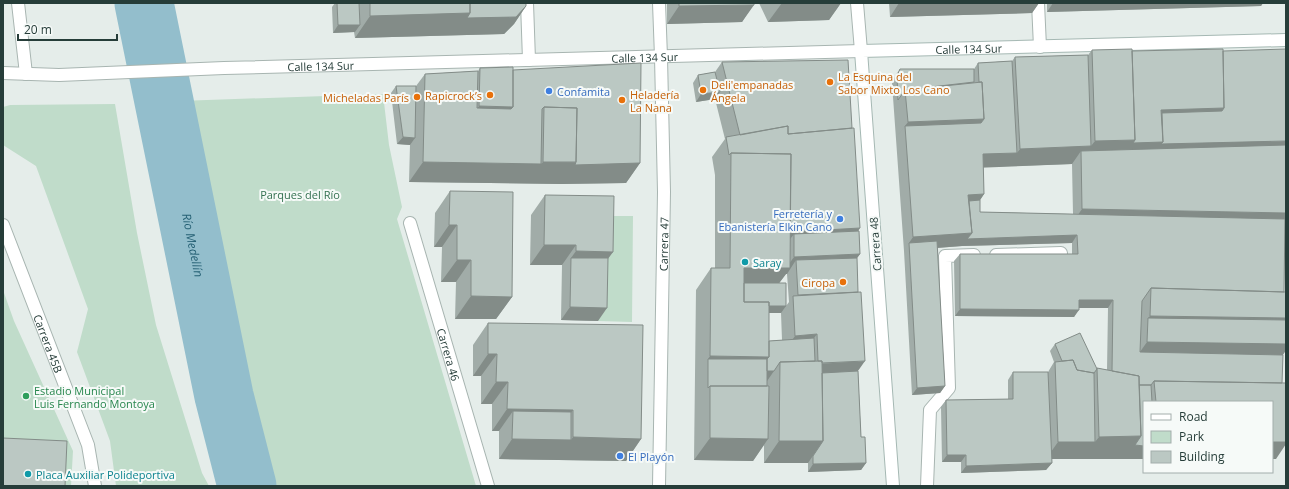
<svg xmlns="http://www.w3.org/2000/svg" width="1289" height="489" font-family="'Open Sans',sans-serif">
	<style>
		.green { fill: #c0dcca }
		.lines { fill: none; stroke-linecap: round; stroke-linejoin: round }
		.river { stroke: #93becc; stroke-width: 59 }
		.service-casing { stroke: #a8b5b1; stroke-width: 14 }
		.pedestrian-casing { stroke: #a8b5b1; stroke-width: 14 }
		.minor-casing { stroke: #a8b5b1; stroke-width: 14 }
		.tertiary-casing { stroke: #a8b5b1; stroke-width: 14 }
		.secondary-casing { stroke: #a5b8b3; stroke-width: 14 }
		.service { stroke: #fff; stroke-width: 12 }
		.pedestrian { stroke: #fff; stroke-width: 12 }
		.minor { stroke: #fff; stroke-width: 12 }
		.tertiary { stroke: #fff; stroke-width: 12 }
		.secondary { stroke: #fff; stroke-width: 12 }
		.wall { fill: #a1aca8; fill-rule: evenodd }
		.shaded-wall { fill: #838c88 }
		.building { fill: #bbc8c3; stroke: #838c88 }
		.food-dot { fill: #e8710a; stroke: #f6faf8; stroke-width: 1.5 }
		.shop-dot { fill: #3f7fe0; stroke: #f6faf8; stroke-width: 1.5 }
		.culture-dot { fill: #0f9aa8; stroke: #f6faf8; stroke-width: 1.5 }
		.leisure-dot { fill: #2e9e5b; stroke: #f6faf8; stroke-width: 1.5 }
		.labels { text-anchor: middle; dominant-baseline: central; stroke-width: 4; stroke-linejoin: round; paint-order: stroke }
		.street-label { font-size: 11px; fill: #263d39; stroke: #f6faf8 }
		.food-label { font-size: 11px; fill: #c56008; stroke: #f6faf8; text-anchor: start }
		.shop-label { font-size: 11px; fill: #366cbe; stroke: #f6faf8; text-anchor: start }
		.park-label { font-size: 11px; fill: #347151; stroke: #f6faf8 }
		.culture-label { font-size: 11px; fill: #0d838f; stroke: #f6faf8; text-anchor: start }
		.leisure-label { font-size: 11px; fill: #27864d; stroke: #f6faf8; text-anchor: start }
		.water-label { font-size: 12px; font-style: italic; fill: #256074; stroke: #f6faf8 }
	</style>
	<rect width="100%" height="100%" fill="#e5edea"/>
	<path class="green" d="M383,94L389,145L402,207L397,219L476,486H270L179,101Z
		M115,104L137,233L156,325L202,473L209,486H116L110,441L77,352L88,309L36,166L3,145V107L10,105Z
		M600,216H633L632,322L598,321Z
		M3,290L14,321L73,451L71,486H3Z"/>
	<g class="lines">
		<path class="river" id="s1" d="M144,3L224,396L247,486"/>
		<g class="service-casing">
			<path id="service" d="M18,3L26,74
				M1038,3L1040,47
				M996,255L1061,253
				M927,486L930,410L949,388L945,256L974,255"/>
		</g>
		<g class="pedestrian-casing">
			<path id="pedestrian" d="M527,3L529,60
				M659,3L661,57"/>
		</g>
		<g class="minor-casing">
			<g id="minor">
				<path d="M857,3L861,51"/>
				<path id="s2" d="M410,223L488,486"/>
				<path id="s3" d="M659,486L664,192L661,57"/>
			</g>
		</g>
		<g class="tertiary-casing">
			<g id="tertiary">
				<path id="s4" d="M3,73L59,75L224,68L861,51"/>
				<path id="s5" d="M3,225L88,445L95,486"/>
			</g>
		</g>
		<g class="secondary-casing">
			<g id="secondary">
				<path id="s6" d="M893,486L861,51L1286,40"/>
			</g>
		</g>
		<use href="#service" class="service"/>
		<use href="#pedestrian" class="pedestrian"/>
		<use href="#minor" class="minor"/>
		<use href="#tertiary" class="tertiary"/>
		<use href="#secondary" class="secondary"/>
	</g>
	<path class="wall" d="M335,3H526V6L514,24L504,34L355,38L354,32L333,33L332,7Z
		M667,3H754L742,22L667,24Z
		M759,3H841L829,20L768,22Z
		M889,3H1039L1032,13L890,17Z
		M1047,3H1263L1261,6L1047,12Z
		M1092,50L1132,51H1223L1285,219L1284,292H1286V350L1283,355L1276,459H1272V402H1144V459H1051L1052,463L1046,470L961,473V462H942L941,407L946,400L1008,399V380L1013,372H1048L1054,362L1050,351L1055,344L1097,369V368L1107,370L1108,308H1079L1074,317L955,316L954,261L960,254H1072V243L962,246L937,248L945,386L940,393L912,395L904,251L892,83L895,76L900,69H974L978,63L1012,61L1015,57L1088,55ZM1072,164L1073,214L980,212V200L984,194L983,167Z
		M722,62L859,231L860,254L857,258L858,371L861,437L866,463L861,470L808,472V463H764V445L753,461L694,460L696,290L711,268H715V175L712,157L725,139L715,99L696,102L693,83L698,75L715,72ZM786,274H787L789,302L786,306L779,283ZM769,313H781L782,340L769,341Z
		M480,68L513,70L640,163L626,183L561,184L409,182L410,145L397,144L391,93L396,86H416L425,74L478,71Z
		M450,191L512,297L496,319H455L456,282H441L442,247H434L435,213Z
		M545,195L613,252L608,258L598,321L561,320L562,265H530L531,215Z
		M488,323L641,439L626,461L499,459V431H492V404H481V376H473V345Z"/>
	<path class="shaded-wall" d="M782,3H841L829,20L768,22Z
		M899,3H1039L1032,13L890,17Z
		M1053,3H1263L1261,6L1047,12Z
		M754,5L742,22L667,24L679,6Z
		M526,6L514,24L504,34L355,38L370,16Z
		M338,25H360L355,32L333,33Z
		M720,92L715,99L696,102L701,94Z
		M479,106L513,107L497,129L463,128Z
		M1224,108L1210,128L1160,130L1161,110Z
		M984,119L972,137L905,126L895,139L908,122Z
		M403,137L415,138L410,145L397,144Z
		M1135,140L1163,142L1286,141V147L1081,151L1072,164L974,168L983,154L1017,153L1020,149L1091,146L1095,141Z
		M423,162L541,164L543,162L640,163L626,183L561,184L409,182Z
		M984,194L975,208H965L968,195Z
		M1082,209L1286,213V218L1280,226L1073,222Z
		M449,225H457L442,247H434Z
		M860,228L847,248L794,234L781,251L789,232Z
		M972,233L1077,235L1072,243L962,246L909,250V243L913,237Z
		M544,245H576L562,265H530Z
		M576,251L613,252L599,271L571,258Z
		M860,254L848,271L796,260L787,274H786L774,290H734L744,268H786L794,257Z
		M457,260H471L456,282H441Z
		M471,296L512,297L496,319H455Z
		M1079,300H1113L1108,308H1074Z
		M734,306H786L781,313H729Z
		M570,307L607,308L598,321L561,320Z
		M960,309L1079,310L1074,317L955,316Z
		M1150,316L1286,318V327L1148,318Z
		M817,334L805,351L783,353L795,336Z
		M1147,342L1286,344V350L1278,362L1135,359Z
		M488,354H497L481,376H473Z
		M710,356L769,357L754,379L708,359Z
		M865,361L853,378L811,377L818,364Z
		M763,371H774L765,384Z
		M496,382H508L492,404H481Z
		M945,386L940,393L912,395L917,388Z
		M507,409L573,410L558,432L513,411L499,431H492Z
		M1141,436L1126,459H1046L1058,442H1095L1099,437Z
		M573,437L641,439L626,461L499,459L512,439L571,440Z
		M710,438L768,439L753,461L694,460Z
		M779,441H823L808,463H764Z
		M1272,442H1286V444L1276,459H1272Z
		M1135,445L1144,446V459H1126Z
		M947,455H966L961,462H942Z
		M866,463L861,470L808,472L813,464Z
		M1052,463L1046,470L961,473L966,466Z"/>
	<path class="building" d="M337,3H359L360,25H338Z
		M370,3H470V13L370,16Z
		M470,3H526V6L516,17L467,18L470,13Z
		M679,3H754V5L679,6Z
		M1132,49L1135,140L1095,141L1092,50Z
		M1223,49L1224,108L1161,110L1163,142L1133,143L1135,140L1132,51Z
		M1286,49V141L1161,144L1163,142L1162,113L1222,111L1224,108L1223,51Z
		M1088,55L1091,146L1020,149L1015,57Z
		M848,60L852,128L788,134V126L740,135L722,62Z
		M1012,61L1017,153L983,154L984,194L968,195L972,233L913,237L905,126L981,123L984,119L982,82H979L978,63Z
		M641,63L640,163L575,165L576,162L577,108L544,107L542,109L541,164L423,162L425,74L478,71L477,108L511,109L513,107V70Z
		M513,67V107L479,106L480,68Z
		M900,69H974V82L905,90L898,100L897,76Z
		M715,72L720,92L701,94L698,75Z
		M982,82L984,119L908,122L905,90Z
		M396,86H416L415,138L403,137Z
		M544,107L577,108L576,162H543Z
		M788,126V134L854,128L860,228L790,232L791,154L731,153L729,155L726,137Z
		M1286,145V213L1082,209L1081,151Z
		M731,153L791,154L790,268H744V302H769V357L710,356L711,268H730Z
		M450,191L513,192L512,297L471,296V260H457V225H449Z
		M545,195L614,196L613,252L576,251V245H544Z
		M980,200V212L1285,219L1284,292L1151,288L1142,301L1140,352L1283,355L1282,383L1154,381L1151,385H1139V376L1112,371L1113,300H1079V310L960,309V254H1078L1077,235L967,239L972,233L969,201Z
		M859,231L860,254L794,257V234Z
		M937,241L945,386L917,388L909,243Z
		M571,258H608L607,308L570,307Z
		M857,258L858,292L798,295L796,260Z
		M744,283H786V306H769V302H744Z
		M1151,288L1286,292V318L1150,316Z
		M861,292L865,361L822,363V361H818L817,334L795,336L793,296Z
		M1148,318L1286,320V344L1147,342Z
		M488,323L643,325L641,439L573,437V410L507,409L508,382H496L497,354H488Z
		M1080,333L1097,369L1094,373L1077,370L1073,360L1062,361L1055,344Z
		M814,338L815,361L780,362L774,371H767V359L769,357V341Z
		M708,359H767V386H710L708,388Z
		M1073,360L1077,370L1094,373L1095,442H1058L1055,362Z
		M822,361L823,441H779L780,362Z
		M1097,368L1139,376L1141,436L1099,437Z
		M858,371L861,437H865L866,463L813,464V456L823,441L822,373Z
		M1013,372H1048L1052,463L966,466V455H947L946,400L1013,399Z
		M1154,381L1286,383V442H1272V402H1156Z
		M1139,385H1151L1152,402H1144V446L1135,445L1141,436Z
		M710,386H769L768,439L710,438Z
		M513,411L571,412V440L512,439Z
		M3,438L67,441L65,486H3Z"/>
	<g class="food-dot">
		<circle cx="830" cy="82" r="4"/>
		<circle cx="703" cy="90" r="4"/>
		<circle cx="490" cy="95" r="4"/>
		<circle cx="417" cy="97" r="4"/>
		<circle cx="622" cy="100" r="4"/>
		<circle cx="843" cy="282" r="4"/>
	</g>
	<g class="shop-dot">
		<circle cx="549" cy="91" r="4"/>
		<circle cx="840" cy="219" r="4"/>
		<circle cx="620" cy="456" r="4"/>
	</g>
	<g class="culture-dot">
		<circle cx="745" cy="262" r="4"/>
		<circle cx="28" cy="474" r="4"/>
	</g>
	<circle class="leisure-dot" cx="26" cy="396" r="4"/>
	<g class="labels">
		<g class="street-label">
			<text stroke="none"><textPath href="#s6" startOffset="544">Calle 134 Sur</textPath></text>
			<text stroke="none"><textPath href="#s4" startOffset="642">Calle 134 Sur</textPath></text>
			<text stroke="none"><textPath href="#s4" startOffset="318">Calle 134 Sur</textPath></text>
			<text stroke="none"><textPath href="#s3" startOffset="242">Carrera 47</textPath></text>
			<text transform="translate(875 244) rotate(-94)">Carrera 48</text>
			<text stroke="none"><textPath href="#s5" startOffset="127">Carrera 45B</textPath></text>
			<text stroke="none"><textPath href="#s2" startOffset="137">Carrera 46</textPath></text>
		</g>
		<g class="food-label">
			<text x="838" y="76">La Esquina del<tspan x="838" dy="13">Sabor Mixto Los Cano</tspan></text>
			<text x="711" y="84">Deli'empanadas<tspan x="711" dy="13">Ángela</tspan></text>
			<text x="630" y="94">Heladería<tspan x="630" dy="13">La Nana</tspan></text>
			<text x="482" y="95" text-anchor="end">Rapicrock’s</text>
			<text x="409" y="97" text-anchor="end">Micheladas París</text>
			<text x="835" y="282" text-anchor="end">Ciropa</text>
		</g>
		<g class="shop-label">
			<text x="557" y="91">Confamita</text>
			<text x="832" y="213" text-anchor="end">Ferretería y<tspan x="832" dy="13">Ebanistería Elkin Cano</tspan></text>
			<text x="628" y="456">El Playón</text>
		</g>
		<g class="park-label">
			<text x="300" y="194">Parques del Río</text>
		</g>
		<g class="culture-label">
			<text x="753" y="262">Saray</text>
			<text x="36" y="474">Placa Auxiliar Polideportiva</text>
		</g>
		<g class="leisure-label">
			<text x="34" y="390">Estadio Municipal<tspan x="34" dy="13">Luis Fernando Montoya</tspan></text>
		</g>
		<g class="water-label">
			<text stroke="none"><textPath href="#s1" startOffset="247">Río Medellín</textPath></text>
		</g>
	</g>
	<rect width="1289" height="489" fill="none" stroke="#263d39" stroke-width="8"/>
	<rect x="1143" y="401" width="130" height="72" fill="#f6faf8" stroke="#a3aeac"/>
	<rect x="1151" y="414" width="20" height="6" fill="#ffffff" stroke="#a3aeac"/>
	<text x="1179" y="421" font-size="12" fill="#263d39">Road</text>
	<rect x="1151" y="431" width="20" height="12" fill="#c0dcca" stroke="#a3aeac"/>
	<text x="1179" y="441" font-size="12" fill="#263d39">Park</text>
	<rect x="1151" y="451" width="20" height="12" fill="#bbc8c3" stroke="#a3aeac"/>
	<text x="1179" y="461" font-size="12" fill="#263d39">Building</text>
	<path d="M18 34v6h99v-6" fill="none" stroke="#263d39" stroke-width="2"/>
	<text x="24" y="34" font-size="12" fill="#263d39" stroke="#f6faf8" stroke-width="3" paint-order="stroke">20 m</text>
</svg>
